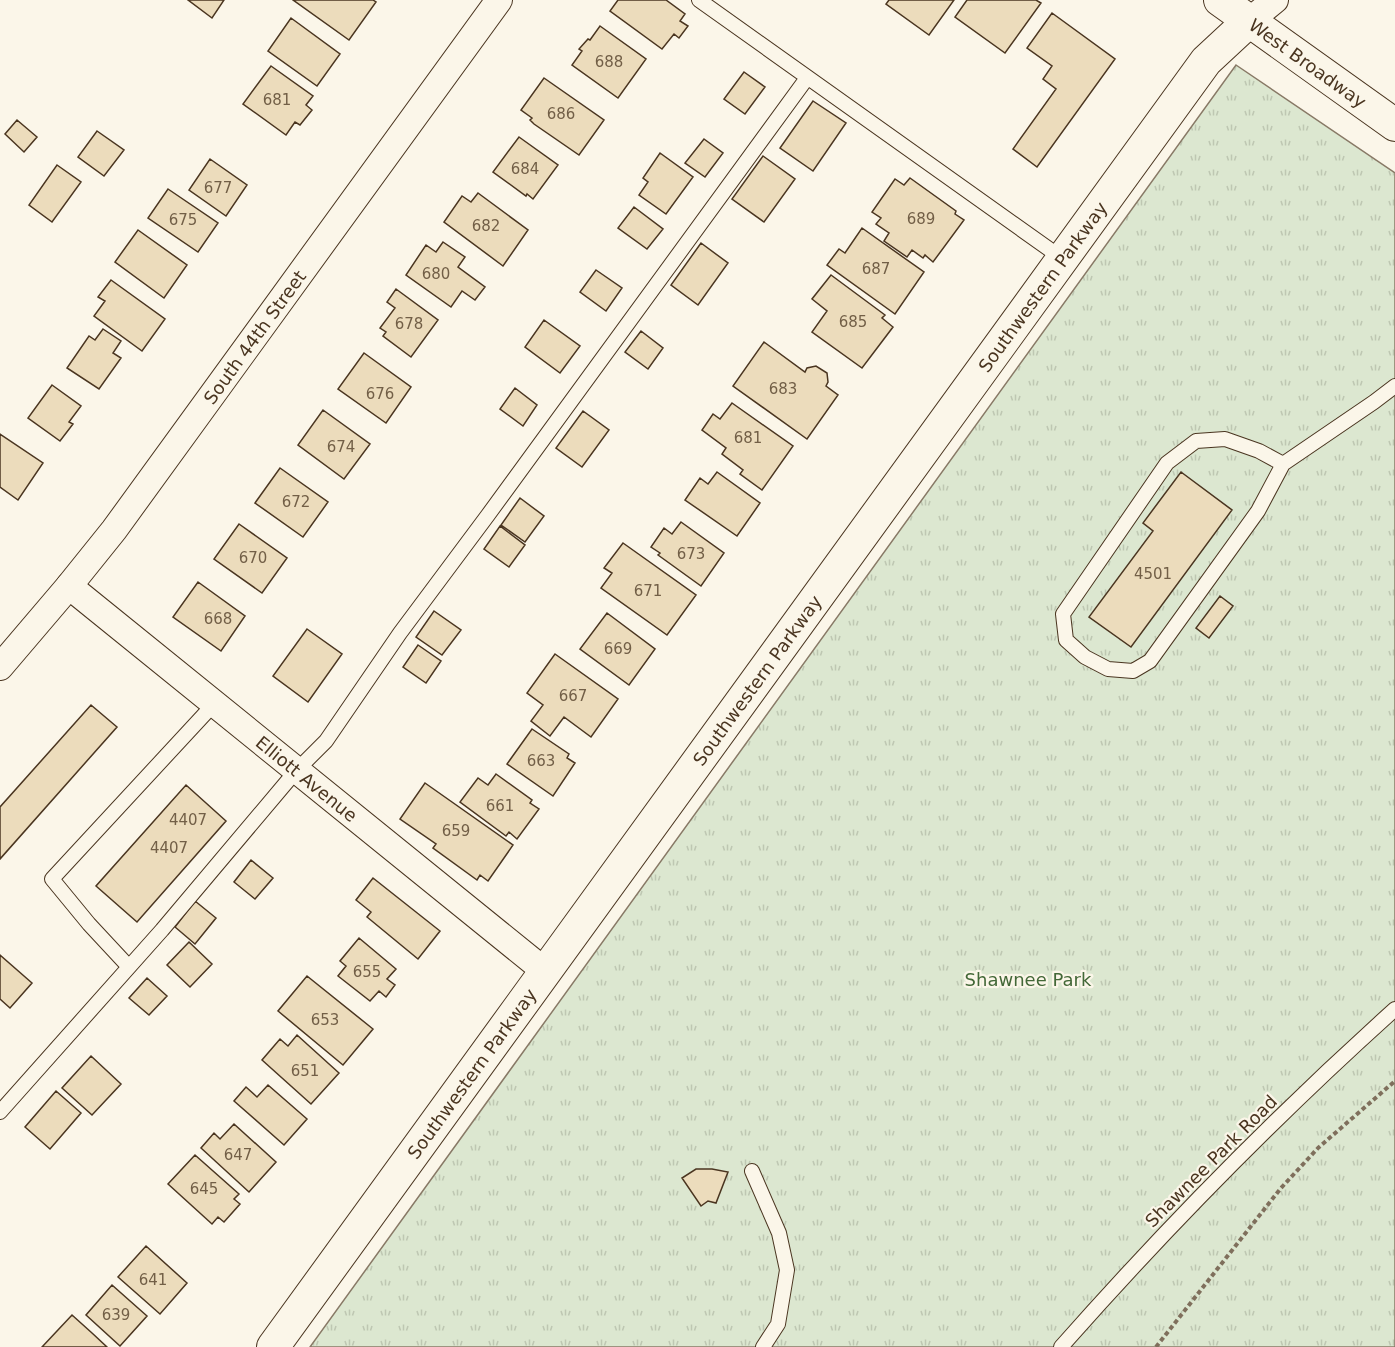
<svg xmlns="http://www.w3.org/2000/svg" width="1395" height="1347" font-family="'DejaVu Sans',sans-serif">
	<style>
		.park { fill: url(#park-tufts); stroke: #887966; stroke-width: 1.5 }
		.building { fill: #ecdcbc; stroke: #4a3520; stroke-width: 1.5 }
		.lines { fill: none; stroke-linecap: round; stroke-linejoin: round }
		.service-casing { stroke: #4a3520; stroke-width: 16 }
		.minor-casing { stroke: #4a3520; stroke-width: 28 }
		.tertiary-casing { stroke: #4a3520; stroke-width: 34 }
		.path { stroke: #7f6f5c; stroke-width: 4; stroke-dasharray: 4.5 3; stroke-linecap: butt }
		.service { stroke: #fbf6e9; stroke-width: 14 }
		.minor { stroke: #fbf6e9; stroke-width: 26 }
		.tertiary { stroke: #fbf6e9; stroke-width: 32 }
		.labels { text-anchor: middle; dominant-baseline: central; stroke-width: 4.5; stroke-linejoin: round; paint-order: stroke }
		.number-label { font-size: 15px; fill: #725f47 }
		.street-label { font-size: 18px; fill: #4a3520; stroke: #fbf6e9 }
		.park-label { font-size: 18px; fill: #436837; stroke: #fbf6e9 }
	</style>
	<defs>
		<pattern id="park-tufts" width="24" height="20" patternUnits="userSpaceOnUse" patternTransform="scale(1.5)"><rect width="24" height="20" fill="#dce7d0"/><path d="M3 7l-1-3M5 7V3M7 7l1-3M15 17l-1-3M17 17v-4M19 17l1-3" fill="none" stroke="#bec7b2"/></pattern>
	</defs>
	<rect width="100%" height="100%" fill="#fbf6e9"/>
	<path class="park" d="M1236,65L1395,173V1347H310Z"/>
	<path class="building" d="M188,0H224L212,18Z
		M293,0H373L376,2L349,40Z
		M618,0H666L685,14L680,21L688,26L679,38L674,34L662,49L610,11Z
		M889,0H954L929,35L886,4Z
		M967,0H1036L1041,3L1005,53L955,17Z
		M1052,13L1115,59L1037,167L1013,149L1056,89L1043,79L1052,66L1027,48Z
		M291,18L340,54L317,86L268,51Z
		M600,26L646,59L618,98L572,65L582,51L579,49L588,39L590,40Z
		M271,66L313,96L306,105L312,110L300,125L295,122L286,135L243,104Z
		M744,72L765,87L745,114L724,99Z
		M544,78L604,120L579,155L534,124L530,120L532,118L521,110Z
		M813,101L846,123L813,171L780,148Z
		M17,120L37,137L24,152L5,134Z
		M97,131L124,150L104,176L78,157Z
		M519,137L558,165L533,199L527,194L526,196L493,172Z
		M704,139L723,153L705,177L685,163Z
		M660,153L693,177L666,214L639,195L648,182L643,178Z
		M763,156L795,179L764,222L732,199Z
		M210,159L247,185L226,216L189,190Z
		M57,165L81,182L52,222L29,205Z
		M910,178L956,211L955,214L964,220L933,262L925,255L923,258L912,250L907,257L884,241L889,233L876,224L881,218L872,212L895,179L904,185Z
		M168,189L218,223L198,252L148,218Z
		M478,193L528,230L503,266L444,222L462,196L471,202Z
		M634,207L663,229L647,249L618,228Z
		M862,228L924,272L895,314L827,265L839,249L845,253Z
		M138,230L187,265L164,298L115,262Z
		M443,242L465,257L458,267L485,287L475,300L462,291L451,307L406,275L426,245L436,252Z
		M701,243L728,263L698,305L671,285Z
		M596,270L622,288L606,311L580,292Z
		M831,275L885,315L882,318L893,327L862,368L812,332L827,311L812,299Z
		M111,280L165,319L142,351L94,316L105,301L98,297Z
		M396,289L438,320L411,357L383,336L386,332L380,328L395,308L387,302Z
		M544,320L580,346L560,373L525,347Z
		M103,329L121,341L113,353L121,358L99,389L67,368L89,336L95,340Z
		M641,331L663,348L648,369L625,352Z
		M764,342L805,372L807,368L816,366L827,373L828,382L826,386L838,395L807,439L733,386Z
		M364,353L411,387L386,423L338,389Z
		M52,385L81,406L69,422L73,424L60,441L28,418Z
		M515,388L537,405L523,426L500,409Z
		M732,403L793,446L762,490L740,474L743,470L722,454L726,448L702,430L713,414L720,419Z
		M323,410L370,444L344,479L298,445Z
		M583,411L609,430L582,467L556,448Z
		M0,434L43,463L18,500L0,487Z
		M280,468L328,502L303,537L255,503Z
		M717,472L760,503L737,536L685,500L700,478L708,484Z
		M1181,472L1232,510L1131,647L1089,617L1153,531L1143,523Z
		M520,498L544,516L525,542L501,525Z
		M681,522L724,553L701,586L658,555L660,553L651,547L664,528L672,534Z
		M239,524L287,558L262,593L214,559Z
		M500,526L525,545L509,567L484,549Z
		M623,543L696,595L667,635L601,588L612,573L604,568Z
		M198,582L245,616L221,651L173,617Z
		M1220,596L1233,606L1209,638L1196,628Z
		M434,611L461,630L442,655L416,637Z
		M607,613L655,649L629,685L580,649Z
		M307,629L342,654L308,702L273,676Z
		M418,645L441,661L426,683L403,667Z
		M555,654L618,699L591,737L564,717L550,736L531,721L543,705L527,693Z
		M91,705L117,727L0,859V807Z
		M532,729L569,754L567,758L575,763L553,796L507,764Z
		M496,774L532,800L530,803L539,809L517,839L509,832L506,836L460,802L478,778L488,785Z
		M425,783L513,845L488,881L480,875L477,880L433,848L436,844L400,819Z
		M186,785L226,821L137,922L96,886Z
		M251,860L273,878L255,899L234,882Z
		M373,878L440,931L418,959L367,917L371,912L356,900Z
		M195,901L216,918L195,944L175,927Z
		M359,938L396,969L387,979L395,985L386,997L379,991L370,1001L338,976L346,966L340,961Z
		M189,942L212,964L190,987L167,965Z
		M0,955L32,983L10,1008L0,999Z
		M307,976L373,1029L343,1065L278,1011Z
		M147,978L167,996L149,1015L129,998Z
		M297,1035L339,1073L311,1104L262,1060L280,1039L288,1046Z
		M91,1056L121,1084L92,1115L62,1088Z
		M268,1085L307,1119L284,1145L234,1101L246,1087L257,1097Z
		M56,1091L81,1113L50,1149L25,1127Z
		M234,1124L276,1162L249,1192L201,1148L214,1133L220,1139Z
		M195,1155L239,1194L234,1199L240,1204L224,1222L218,1217L212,1224L168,1184Z
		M696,1169H712L728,1172L716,1203L708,1201L701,1206L682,1178Z
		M146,1246L187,1283L160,1314L118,1277Z
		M112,1285L147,1316L120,1346L86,1315Z
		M72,1315L92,1333L107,1347H42Z"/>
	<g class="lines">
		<g class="service-casing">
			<path id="service" d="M699,0L1063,259
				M1283,464L1259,451L1225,439L1196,441L1167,463L1063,614L1066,640L1085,657L1108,669L1133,671L1150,661L1258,511L1283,464L1374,402L1395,386
				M129,967L89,924L52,879L214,704
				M0,1112L162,930L296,771L326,741L400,633L488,515L807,78
				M752,1171L779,1233L787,1270L778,1324L763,1347
				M1061,1347C1167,1227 1276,1116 1395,1009"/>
		</g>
		<g class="minor-casing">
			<g id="minor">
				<path d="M1248,22L1275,0"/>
				<path id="s1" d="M69,586L546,972"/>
				<path id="s2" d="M0,667L69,586L114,530L499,0"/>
			</g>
		</g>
		<g class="tertiary-casing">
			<g id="tertiary">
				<path id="s3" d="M1220,0L1395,125"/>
				<path id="s4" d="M273,1347L1206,61L1248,22"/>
			</g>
		</g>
		<path class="path" d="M1156,1347L1281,1188L1318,1148L1395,1081"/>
		<use href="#service" class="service"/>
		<use href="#minor" class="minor"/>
		<use href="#tertiary" class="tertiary"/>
	</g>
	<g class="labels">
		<g class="number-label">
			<text x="609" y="62">688</text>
			<text x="277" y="100">681</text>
			<text x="561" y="114">686</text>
			<text x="525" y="169">684</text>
			<text x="218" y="188">677</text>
			<text x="921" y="219">689</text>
			<text x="183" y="220">675</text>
			<text x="486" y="226">682</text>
			<text x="876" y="269">687</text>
			<text x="436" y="274">680</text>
			<text x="853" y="322">685</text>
			<text x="409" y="324">678</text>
			<text x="783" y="389">683</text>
			<text x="380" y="394">676</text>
			<text x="748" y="438">681</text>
			<text x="341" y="447">674</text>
			<text x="296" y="502">672</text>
			<text x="691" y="554">673</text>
			<text x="253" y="558">670</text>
			<text x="1153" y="574">4501</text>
			<text x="648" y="591">671</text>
			<text x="218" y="619">668</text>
			<text x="618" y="649">669</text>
			<text x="573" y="696">667</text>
			<text x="541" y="761">663</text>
			<text x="500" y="806">661</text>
			<text x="188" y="820">4407</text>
			<text x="456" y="831">659</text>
			<text x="169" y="848">4407</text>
			<text x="367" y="972">655</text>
			<text x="325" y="1020">653</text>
			<text x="305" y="1071">651</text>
			<text x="238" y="1155">647</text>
			<text x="204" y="1189">645</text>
			<text x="153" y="1280">641</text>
			<text x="116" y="1315">639</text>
		</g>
		<g class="street-label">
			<text stroke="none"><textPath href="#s3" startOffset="108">West Broadway</textPath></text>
			<text stroke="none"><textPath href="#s4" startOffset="1310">Southwestern Parkway</textPath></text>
			<text stroke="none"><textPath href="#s2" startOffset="417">South 44th Street</textPath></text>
			<text stroke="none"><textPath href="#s4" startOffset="824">Southwestern Parkway</textPath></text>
			<text stroke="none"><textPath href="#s1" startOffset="306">Elliott Avenue</textPath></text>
			<text stroke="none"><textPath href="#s4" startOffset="338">Southwestern Parkway</textPath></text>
			<text transform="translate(1211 1161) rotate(-45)">Shawnee Park Road</text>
		</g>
		<g class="park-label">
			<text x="1028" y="979">Shawnee Park</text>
		</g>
	</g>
</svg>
